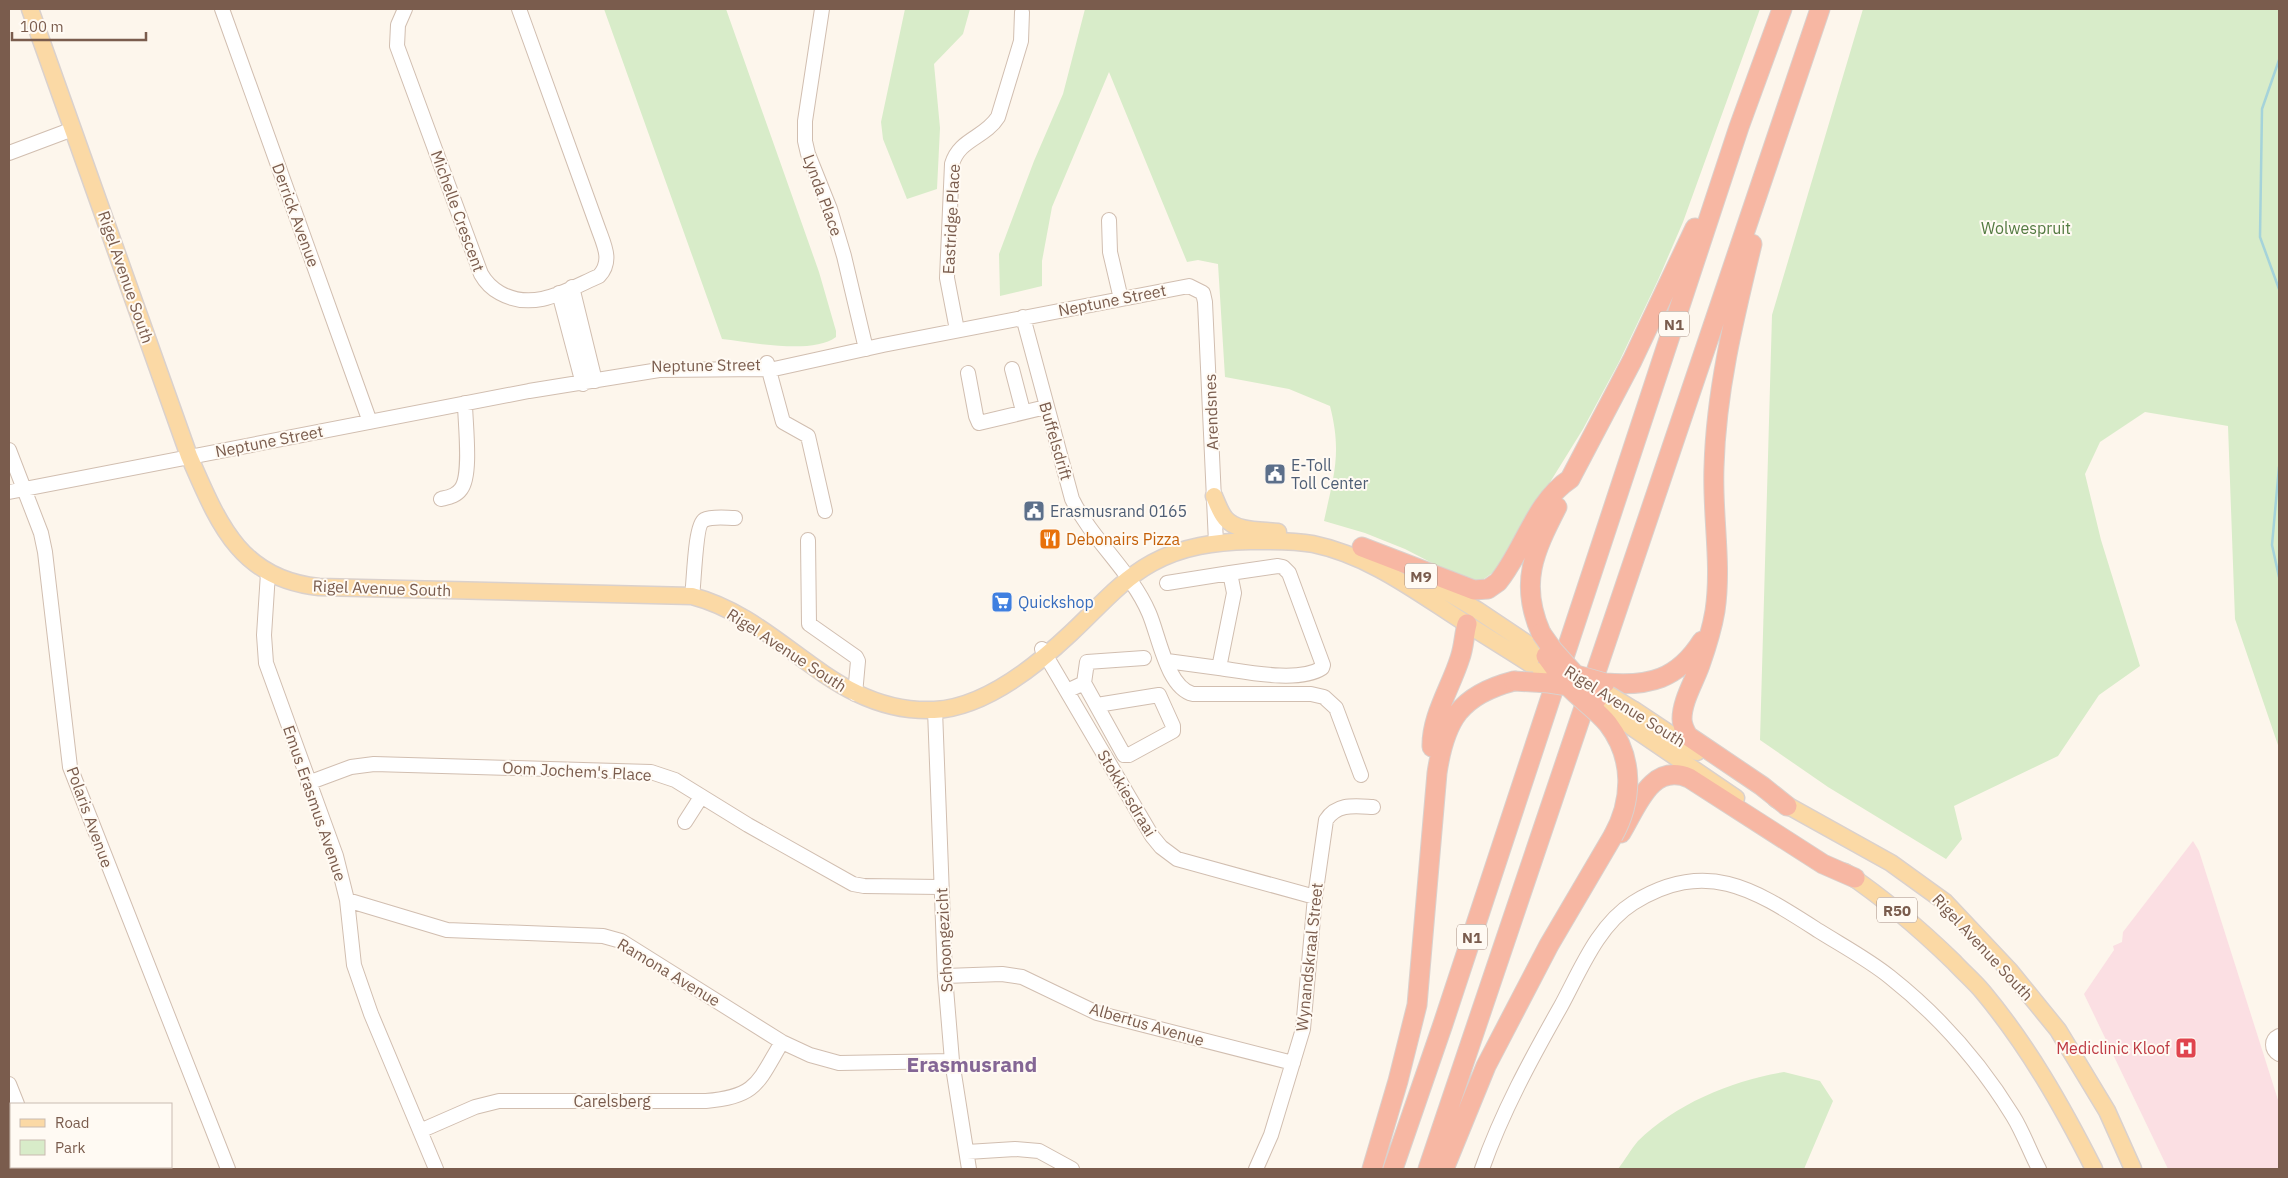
<svg xmlns="http://www.w3.org/2000/svg" width="2288" height="1178" font-family="'IBM Plex Sans',sans-serif">
	<style>
		.medical { fill: #fbdfe3 }
		.green { fill: #d8ecc9 }
		.lines { fill: none; stroke-linecap: round; stroke-linejoin: round }
		.stream { stroke: #a5d3da; stroke-width: 2.5 }
		.minor-casing { stroke: #d1beb0; stroke-width: 16 }
		.major-casing { stroke: #dad1cd; stroke-width: 19 }
		.highway-casing { stroke: #dad1cd; stroke-width: 21 }
		.minor { stroke: #fff; stroke-width: 14 }
		.major { stroke: #fbd9a5; stroke-width: 16 }
		.highway { stroke: #f7b7a3; stroke-width: 19 }
		.major-bridge-casing { stroke: #dad1cd; stroke-width: 19; stroke-linecap: butt }
		.highway-bridge-casing { stroke: #dad1cd; stroke-width: 21; stroke-linecap: butt }
		.major-bridge { stroke: #fbd9a5; stroke-width: 16 }
		.highway-bridge { stroke: #f7b7a3; stroke-width: 19 }
		.labels { text-anchor: middle; dominant-baseline: central; stroke-width: 4; stroke-linejoin: round; paint-order: stroke }
		.shield { fill: #fffaf3; stroke: #a28b7f; stroke-width: 1 }
		.shield-label { font-size: 15px; font-weight: bold; fill: #7a5c4d }
		.street-label { font-size: 16px; fill: #7a5c4d; stroke: #fffaf3 }
		.park-label { font-size: 16px; fill: #537a41; stroke: #fffaf3 }
		.service-label { font-size: 16px; fill: #4e5e75; stroke: #fffaf3; text-anchor: start }
		.food-label { font-size: 16px; fill: #c56008; stroke: #fffaf3; text-anchor: start }
		.shop-label { font-size: 16px; fill: #366cbe; stroke: #fffaf3; text-anchor: start }
		.health-label { font-size: 16px; fill: #be3a42; stroke: #fffaf3; text-anchor: end }
		.district-label { font-size: 21px; font-weight: bold; fill: #846695; stroke: #fffaf3 }
	</style>
	<rect width="100%" height="100%" fill="#fdf6ec"/>
	<path class="medical" d="M2193,841L2199,851L2279,1103V1169H2168L2084,994L2114,950L2113,946L2122,942L2123,932Z"/>
	<path class="green" d="M604,9H726L819,272L836,331V337C812,355 751,342 722,339Z
		M905,9H970L963,34L934,64L940,128L937,189L907,199L883,139L881,122Z
		M1085,9H1760L1683,222L1658,280L1619,362L1583,429L1495,571L1481,581L1463,579L1405,549L1365,533L1324,521C1334,475 1342,453 1330,406L1289,389L1225,377L1218,264L1198,260L1187,262L1109,72L1052,207L1042,261V286L1000,296L999,254L1034,161L1063,94Z
		M1863,9H2279V748L2235,619L2228,426L2145,412L2100,442L2085,474L2101,540L2140,666L2099,695L2058,756L1954,806L1962,839L1946,859L1828,787L1760,740L1772,315Z
		M1784,1072L1820,1081L1833,1101L1804,1169H1618C1625,1160 1631,1149 1638,1141C1675,1104 1733,1080 1784,1072Z"/>
	<g class="lines">
		<path class="stream" d="M2279,60L2262,109L2260,237L2279,289
			M2279,467L2272,545L2279,577"/>
		<g class="minor-casing">
			<path id="minor" d="M222,9L370,422
				M405,9L398,25L397,46L481,274C486,283 491,288 500,293C534,312 567,290 599,276C613,261 604,245 598,228L519,9
				M822,9L805,121V141L808,154L830,209L844,256L866,349
				M9,153L73,129
				M1109,220L1110,252L1121,299
				M572,287L595,381
				M559,293L583,384
				M1023,317L1072,499C1092,540 1131,571 1149,613C1159,636 1167,688 1193,694H1311L1324,697L1336,708L1361,775
				M957,330L947,278L952,164C959,139 985,138 998,117L1021,41L1022,12
				M767,363L783,422L808,436L825,511
				M1012,369L1023,411
				M968,373L976,416L979,423L1046,407
				M9,450L41,533L45,552L70,767L228,1169
				M9,492L529,391L659,370L774,369L883,345L1189,286L1203,293L1205,302L1216,543
				M441,499C449,497 456,496 461,489C472,475 465,422 465,403
				M808,540L809,624L856,657L858,661L855,694
				M268,573L264,635L266,663L336,856L347,900L354,965L371,1014L436,1169
				M692,596C694,584 695,525 704,520C712,516 726,518 735,518
				M1042,649L1152,836L1161,847L1177,859L1315,897
				M1167,661L1219,668L1234,593L1230,573L1167,583
				M1219,668C1247,672 1299,683 1322,668L1323,665L1289,573L1283,567L1278,566L1230,573
				M1084,683L1087,662L1144,658
				M1067,691L1084,683L1124,755H1129L1173,731V726L1159,695L1097,705
				M935,710L945,976L952,1061L969,1169
				M308,783L351,767L374,764L651,772L675,780L748,825L853,884L864,886L940,887
				M685,822L701,797
				M347,900L447,930L603,936L621,941L782,1042L810,1055L839,1063L952,1061
				M945,976L1002,974L1022,977L1097,1013L1293,1063
				M2279,1036C2271,1040 2271,1049 2279,1054
				M9,1084L17,1104
				M420,1131L475,1107L499,1101H706C757,1097 758,1082 782,1042
				M967,1152L1015,1149L1039,1151L1072,1169
				M42,1167L43,1169
				M1256,1169L1271,1135L1303,1029L1315,897L1326,820C1337,803 1355,806 1373,807
				M1482,1169C1502,1112 1531,1059 1561,1006C1580,971 1598,925 1633,903C1707,857 1755,890 1819,931C1843,946 1869,960 1890,977C1938,1015 1981,1064 2013,1116C2023,1132 2030,1152 2039,1169"/>
		</g>
		<g class="major-casing">
			<path id="major" d="M30,9L189,456C218,522 239,579 319,587L692,596C784,620 831,714 934,710C984,708 1036,666 1071,633C1097,609 1121,580 1152,563C1183,546 1215,542 1250,541C1271,541 1292,540 1313,544C1371,556 1418,593 1467,624C1492,640 1517,655 1541,671
				M1214,496C1217,503 1220,512 1225,518C1236,532 1262,530 1278,532
				M1420,576L1477,610L1546,656
				M1634,710L1697,752
				M1627,724L1736,798
				M1776,799L1891,863L1945,902L2010,971L2058,1030L2107,1111L2133,1169
				M1845,872C1885,899 1920,929 1954,962C1963,972 1974,981 1983,992C2028,1046 2062,1106 2094,1169"/>
		</g>
		<g class="highway-casing">
			<path id="highway" d="M1752,244C1734,318 1716,391 1714,467C1712,515 1722,563 1715,611C1712,629 1706,648 1700,665C1694,682 1682,701 1682,719C1682,725 1685,731 1688,736L1762,786L1787,806
				M1362,547L1474,590L1488,589L1498,582C1524,550 1535,502 1570,479L1632,361L1695,228
				M1541,633C1519,583 1534,552 1557,507
				M1605,683C1649,687 1678,679 1702,641
				M1432,747C1431,717 1451,687 1460,658C1464,647 1464,635 1467,624
				M1621,833C1637,807 1651,762 1689,778L1823,864L1855,878
				M1372,1169L1398,1081L1417,1005L1437,773C1445,720 1460,695 1514,681
				M1393,1169L1443,1024L1739,127L1782,9
				M1428,1169L1820,9
				M1444,1169L1486,1066L1549,945L1613,836"/>
		</g>
		<use href="#minor" class="minor"/>
		<use href="#major" class="major"/>
		<use href="#highway" class="highway"/>
		<g class="major-bridge-casing">
			<path id="major-bridge" d="M1541,671L1564,684
				M1587,681L1634,710
				M1593,701L1627,724"/>
		</g>
		<g class="highway-bridge-casing">
			<path id="highway-bridge" d="M1541,633L1553,650L1597,699
				M1546,656C1554,666 1561,678 1569,687C1581,700 1597,710 1608,724C1634,758 1633,800 1613,836
				M1573,674L1605,683
				M1514,681L1549,683L1575,687"/>
		</g>
		<use href="#major-bridge" class="major-bridge"/>
		<use href="#highway-bridge" class="highway-bridge"/>
	</g>
	<defs>
		<g id="civic-square" transform="scale(1.125)"><rect x="-9" y="-9" width="18" height="18" rx="4" fill="#5c6f8a" stroke="#fffaf3"/><path d="M-.6-6.5H3V-4.5H.6V-3L4-1V1h2V6H-6V1h2V-1L-.6-3ZM-1.2 2.5V6h2.4V2.5Z" fill="#fff"/></g>
		<g id="restaurant-square" transform="scale(1.125)"><rect x="-9" y="-9" width="18" height="18" rx="4" fill="#e8710a" stroke="#fffaf3"/><path d="M-5-6h1v4h1v-4h1v4h1v-4h1v5L-1.5 .5V6h-2V.5L-5-1ZM5-6V6H3V1.5H1.5Q1.5-4 5-6Z" fill="#fff"/></g>
		<g id="supermarket-square" transform="scale(1.125)"><rect x="-9" y="-9" width="18" height="18" rx="4" fill="#3f7fe0" stroke="#fffaf3"/><path d="M-6-5.5h2.5l.6 2H6L4.5 2H-2.5L-4.4-4H-6ZM-1.5 3.2a1.3 1.3 0 1 0 .1 0ZM3 3.2a1.3 1.3 0 1 0 .1 0Z" fill="#fff"/></g>
		<g id="hospital-square" transform="scale(1.125)"><rect x="-9" y="-9" width="18" height="18" rx="4" fill="#e0444e" stroke="#fffaf3"/><path d="M-5-5h3v3.5h4V-5h3V5h-3V1.5h-4V5h-3Z" fill="#fff"/></g>
	</defs>
	<g fill-rule="evenodd">
		<use href="#civic-square" x="1275" y="474"/>
		<use href="#civic-square" x="1034" y="511"/>
		<use href="#restaurant-square" x="1050" y="539"/>
		<use href="#supermarket-square" x="1002" y="602"/>
		<use href="#hospital-square" x="2186" y="1048"/>
	</g>
	<g class="labels">
		<g class="shield">
			<rect x="1659" y="311.5" width="30" height="25" rx="4"/>
			<rect x="1405" y="563.5" width="32" height="25" rx="4"/>
			<rect x="1877" y="897.5" width="40" height="25" rx="4"/>
			<rect x="1457" y="924.5" width="30" height="25" rx="4"/>
		</g>
		<g class="shield-label">
			<text x="1674" y="324">N1</text>
			<text x="1421" y="576">M9</text>
			<text x="1897" y="910">R50</text>
			<text x="1472" y="937">N1</text>
		</g>
		<g class="street-label">
			<text transform="translate(823 195) rotate(70)">Lynda Place</text>
			<text transform="translate(458 211) rotate(70)">Michelle Crescent</text>
			<text transform="translate(296 215) rotate(70)">Derrick Avenue</text>
			<text transform="translate(951 219) rotate(-87)">Eastridge Place</text>
			<text transform="translate(126 277) rotate(71)">Rigel Avenue South</text>
			<text transform="translate(1112 300) rotate(-11)">Neptune Street</text>
			<text transform="translate(706 365) rotate(-1)">Neptune Street</text>
			<text transform="translate(1211 412) rotate(-92)">Arendsnes</text>
			<text transform="translate(269 441) rotate(-11)">Neptune Street</text>
			<text transform="translate(1056 441) rotate(74)">Buffelsdrift</text>
			<text transform="translate(382 588) rotate(2)">Rigel Avenue South</text>
			<text transform="translate(787 650) rotate(33)">Rigel Avenue South</text>
			<text transform="translate(1625 706) rotate(32)">Rigel Avenue South</text>
			<text transform="translate(577 771) rotate(3)">Oom Jochem's Place</text>
			<text transform="translate(1127 793) rotate(59)">Stokkiesdraai</text>
			<text transform="translate(315 803) rotate(71)">Emus Erasmus Avenue</text>
			<text transform="translate(90 817) rotate(70)">Polaris Avenue</text>
			<text transform="translate(944 940) rotate(-93)">Schoongezicht</text>
			<text transform="translate(1983 947) rotate(47)">Rigel Avenue South</text>
			<text transform="translate(1309 957) rotate(-84)">Wynandskraal Street</text>
			<text transform="translate(669 972) rotate(31)">Ramona Avenue</text>
			<text transform="translate(1147 1024) rotate(16)">Albertus Avenue</text>
			<text x="612" y="1101">Carelsberg</text>
		</g>
		<g class="park-label">
			<text x="2026" y="228">Wolwespruit</text>
		</g>
		<g class="service-label">
			<text x="1291" y="465">E-Toll<tspan x="1291" dy="18">Toll Center</tspan></text>
			<text x="1050" y="511">Erasmusrand 0165</text>
		</g>
		<g class="food-label">
			<text x="1066" y="539">Debonairs Pizza</text>
		</g>
		<g class="shop-label">
			<text x="1018" y="602">Quickshop</text>
		</g>
		<g class="health-label">
			<text x="2170" y="1048">Mediclinic Kloof</text>
		</g>
		<g class="district-label">
			<text x="972" y="1064">Erasmusrand</text>
		</g>
	</g>
	<rect width="2288" height="1178" fill="none" stroke="#7a5c4d" stroke-width="20"/>
	<rect x="10" y="1103" width="162" height="65" fill="#fffaf3" stroke="#cabbb1"/>
	<rect x="20" y="1119" width="25" height="8" fill="#fbd9a5" stroke="#cabbb1"/>
	<text x="55" y="1128" font-size="15" fill="#7a5c4d">Road</text>
	<rect x="20" y="1140" width="25" height="15" fill="#d8ecc9" stroke="#cabbb1"/>
	<text x="55" y="1153" font-size="15" fill="#7a5c4d">Park</text>
	<path d="M12 32v8h134v-8" fill="none" stroke="#7a5c4d" stroke-width="2.5"/>
	<text x="20" y="32" font-size="15" fill="#7a5c4d" stroke="#fffaf3" stroke-width="4" paint-order="stroke">100 m</text>
</svg>
